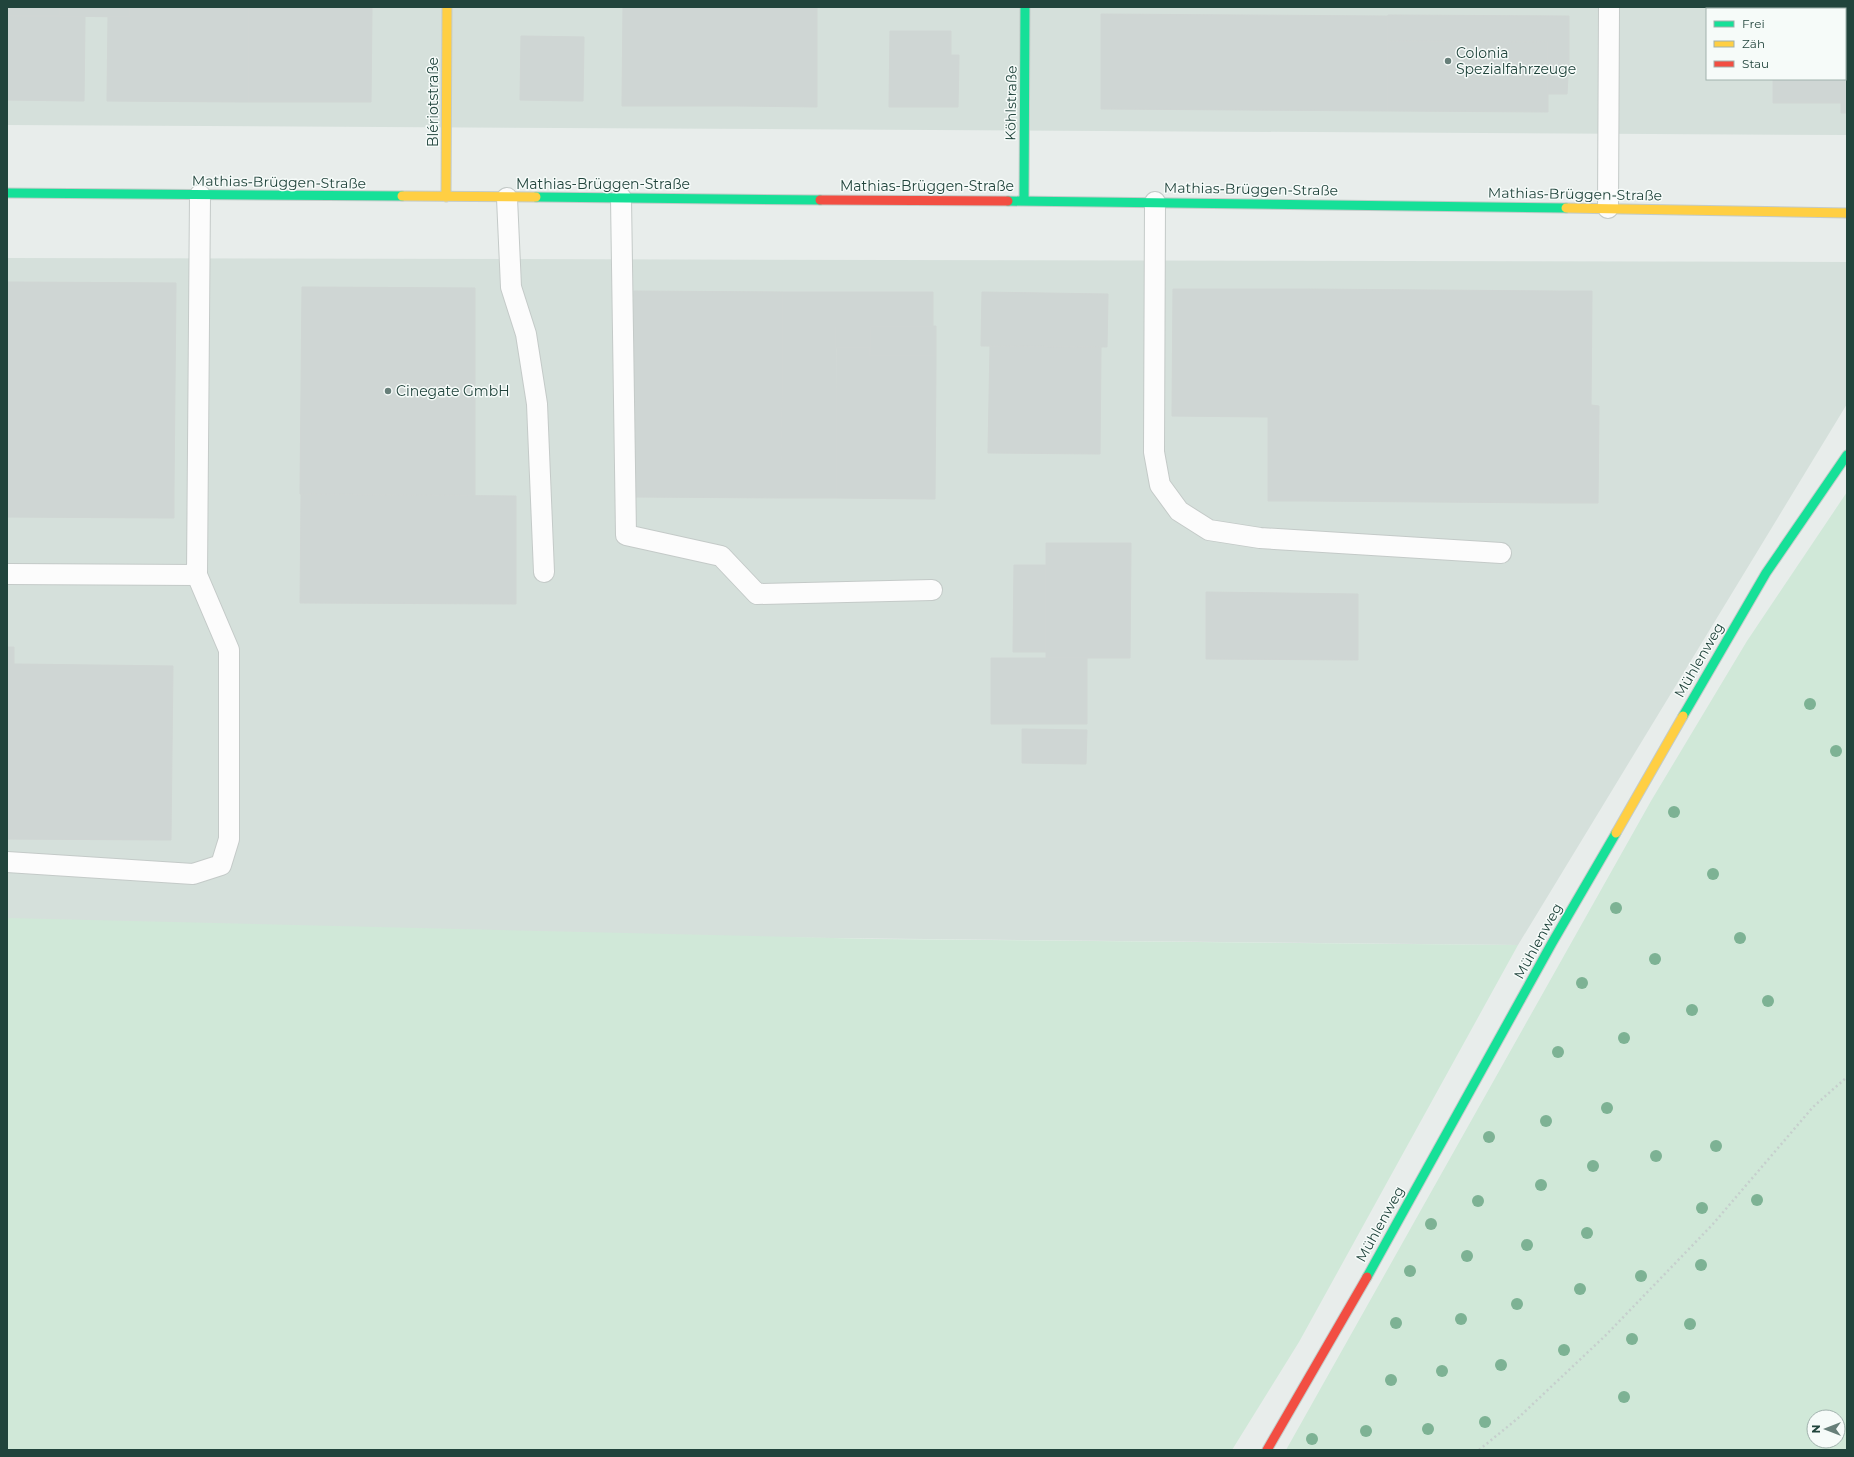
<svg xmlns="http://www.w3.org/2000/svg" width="1854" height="1457" font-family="Montserrat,sans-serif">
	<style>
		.built { fill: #d5e0db; fill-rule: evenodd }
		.green { fill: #d0e8d8; fill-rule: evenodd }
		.building { fill: #cfd6d4; stroke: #d0d6d4 }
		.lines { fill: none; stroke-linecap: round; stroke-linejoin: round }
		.lane-casing { stroke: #c4cac8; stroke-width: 22 }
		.fast-casing { stroke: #c3cbc8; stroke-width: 11 }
		.slow-casing { stroke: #c3cbc8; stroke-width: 11 }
		.jam-casing { stroke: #c3cbc8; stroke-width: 11 }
		.path { stroke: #c6cfcd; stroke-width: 2.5; stroke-dasharray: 2 3; stroke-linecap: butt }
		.lane { stroke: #fcfcfc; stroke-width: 20 }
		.fast { stroke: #16e098; stroke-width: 9 }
		.slow { stroke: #ffcf43; stroke-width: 9 }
		.jam { stroke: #f24e42; stroke-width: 9 }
		.tree { fill: #7db294 }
		.poi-dot { fill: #677f79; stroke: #f6fbf9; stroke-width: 1.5 }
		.labels { text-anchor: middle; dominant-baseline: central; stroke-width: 3; stroke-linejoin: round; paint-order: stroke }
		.poi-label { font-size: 14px; fill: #21443c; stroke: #f6fbf9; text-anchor: start }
		.street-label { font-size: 14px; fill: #21443c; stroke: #f6fbf9 }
	</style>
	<rect width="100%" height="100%" fill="#e8edeb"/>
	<path class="built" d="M7,7H1847V135L7,125ZM1707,9H1845V79H1707Z
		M7,258L1847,262V404L1518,945L635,936L7,919Z"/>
	<path class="green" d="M1847,492V1450H1286L1651,801L1747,641ZM1814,1417H1838V1441H1814Z
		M7,918L873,939L1518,945L1299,1342L1232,1450H7Z"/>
	<path class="building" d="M7,7H60V16H7Z
		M60,7H130V17L60,16Z
		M130,7H249V102L107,101L108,17H130Z
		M249,7H372L371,102H249Z
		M623,7H658L657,106H622Z
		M658,7H737L736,106H657Z
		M737,7H817V107L736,106Z
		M1773,7H1847V113H1841V103H1773V79H1845V9H1773Z
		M1101,14L1388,16V111L1101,109Z
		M1388,15L1569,16V73L1571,74L1568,75L1567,94H1548V42L1387,41Z
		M7,16L85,17L84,101L7,100Z
		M890,31H951V55H959L958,107H889Z
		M521,36L584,37L583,101L520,100Z
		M1388,41L1548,42V112L1388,111Z
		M7,282L176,283L174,487L7,486Z
		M302,287L475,288V496L300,494Z
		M1173,289H1307L1305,501H1268V417L1172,416Z
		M1307,289L1558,291L1556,503L1305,501Z
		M634,291L783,292L781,498L633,497Z
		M1558,291H1592L1591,405L1599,406L1598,503H1556Z
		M783,292H933V327H871V348H836V327L783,326Z
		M982,292L1108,294L1107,347L981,346Z
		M783,326L836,327L837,498H781Z
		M933,326H936V356H870L871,327Z
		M990,346L1101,347L1100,454L988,453Z
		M837,348H870V356H936L935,499L837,498Z
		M7,486L174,487V518L7,517Z
		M301,494L516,496V604L300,603Z
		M1046,543H1131L1130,658H1046Z
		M1014,565H1046V652H1013Z
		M1206,592L1358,594V660L1206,659Z
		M7,647H14V664L173,666L171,840L7,839Z
		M991,658H1087V724H991Z
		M1022,729L1087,730L1086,764L1022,763Z"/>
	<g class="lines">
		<g class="lane-casing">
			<path id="lane" d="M507,198L511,287L526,334L537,404L544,572
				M621,198L626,535L721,556L757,594L932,590
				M1155,202L1154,452L1160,485L1179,511L1209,530L1260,538L1501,553
				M1608,208L1609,7
				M7,574L197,575L200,195
				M7,862L193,874L221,865L229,839V650L197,575"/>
		</g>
		<g class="fast-casing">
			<path id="fast" d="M7,193L402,196
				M536,197L820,200
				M1024,200L1025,7
				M1008,201L1566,208
				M1683,716L1766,573L1847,455
				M1367,1277L1552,943L1616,833"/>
		</g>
		<g class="slow-casing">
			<path id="slow" d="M402,196L536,197
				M446,197L447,7
				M1566,208L1847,213
				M1616,833L1683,716"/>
		</g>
		<g class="jam-casing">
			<path id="jam" d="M820,200L1008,201
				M1267,1450L1367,1277"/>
		</g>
		<path class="path" d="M1479,1450L1517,1419L1606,1335L1713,1224L1813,1107L1847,1077"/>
		<use href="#lane" class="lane"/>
		<use href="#fast" class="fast"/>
		<use href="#slow" class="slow"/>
		<use href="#jam" class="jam"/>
	</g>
	<g class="tree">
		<circle cx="1810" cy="704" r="6"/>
		<circle cx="1836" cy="751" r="6"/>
		<circle cx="1674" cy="812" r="6"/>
		<circle cx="1713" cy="874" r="6"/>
		<circle cx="1616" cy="908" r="6"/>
		<circle cx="1740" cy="938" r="6"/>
		<circle cx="1655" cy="959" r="6"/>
		<circle cx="1582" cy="983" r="6"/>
		<circle cx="1768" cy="1001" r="6"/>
		<circle cx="1692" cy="1010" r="6"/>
		<circle cx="1624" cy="1038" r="6"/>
		<circle cx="1558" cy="1052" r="6"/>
		<circle cx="1607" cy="1108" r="6"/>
		<circle cx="1546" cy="1121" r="6"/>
		<circle cx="1489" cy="1137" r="6"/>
		<circle cx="1716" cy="1146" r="6"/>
		<circle cx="1656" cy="1156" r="6"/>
		<circle cx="1593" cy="1166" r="6"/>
		<circle cx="1541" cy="1185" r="6"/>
		<circle cx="1757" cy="1200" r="6"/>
		<circle cx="1478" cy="1201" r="6"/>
		<circle cx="1702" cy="1208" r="6"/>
		<circle cx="1431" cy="1224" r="6"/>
		<circle cx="1587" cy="1233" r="6"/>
		<circle cx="1527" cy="1245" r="6"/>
		<circle cx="1467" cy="1256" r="6"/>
		<circle cx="1701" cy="1265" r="6"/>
		<circle cx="1410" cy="1271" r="6"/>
		<circle cx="1641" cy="1276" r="6"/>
		<circle cx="1580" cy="1289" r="6"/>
		<circle cx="1517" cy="1304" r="6"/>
		<circle cx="1461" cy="1319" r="6"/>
		<circle cx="1396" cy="1323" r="6"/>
		<circle cx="1690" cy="1324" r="6"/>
		<circle cx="1632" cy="1339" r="6"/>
		<circle cx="1564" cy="1350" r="6"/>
		<circle cx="1501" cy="1365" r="6"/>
		<circle cx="1442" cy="1371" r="6"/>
		<circle cx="1391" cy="1380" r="6"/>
		<circle cx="1624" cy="1397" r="6"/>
		<circle cx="1485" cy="1422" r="6"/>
		<circle cx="1428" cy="1429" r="6"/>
		<circle cx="1366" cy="1431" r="6"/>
		<circle cx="1312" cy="1439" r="6"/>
	</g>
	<g class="poi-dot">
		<circle cx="1448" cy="61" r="4"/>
		<circle cx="388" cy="391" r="4"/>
	</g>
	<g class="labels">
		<g class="poi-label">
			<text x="1456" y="53">Colonia<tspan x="1456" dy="16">Spezialfahrzeuge</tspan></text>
			<text x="396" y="391">Cinegate GmbH</text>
		</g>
		<g class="street-label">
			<text transform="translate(433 102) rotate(-90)">Blériotstraße</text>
			<text transform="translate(1011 103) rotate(-89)">Köhlstraße</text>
			<text transform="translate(279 182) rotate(1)">Mathias-Brüggen-Straße</text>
			<text x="603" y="184">Mathias-Brüggen-Straße</text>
			<text x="927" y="186">Mathias-Brüggen-Straße</text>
			<text transform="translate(1251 189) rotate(1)">Mathias-Brüggen-Straße</text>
			<text transform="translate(1575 194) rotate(1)">Mathias-Brüggen-Straße</text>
			<text transform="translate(1699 660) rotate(-60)">Mühlenweg</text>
			<text transform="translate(1538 941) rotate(-61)">Mühlenweg</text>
			<text transform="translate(1380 1224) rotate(-61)">Mühlenweg</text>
		</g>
	</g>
	<rect width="1854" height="1457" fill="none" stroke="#21443c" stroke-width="16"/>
	<rect x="1706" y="8" width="140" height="72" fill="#f6fbf9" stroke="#a1b2ad"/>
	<rect x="1714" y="21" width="20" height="6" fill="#16e098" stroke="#a1b2ad"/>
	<text x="1742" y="28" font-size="12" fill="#21443c">Frei</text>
	<rect x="1714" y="41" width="20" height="6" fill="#ffcf43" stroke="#a1b2ad"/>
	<text x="1742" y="48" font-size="12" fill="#21443c">Zäh</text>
	<rect x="1714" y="61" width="20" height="6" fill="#f24e42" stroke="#a1b2ad"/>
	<text x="1742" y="68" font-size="12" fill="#21443c">Stau</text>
	<g transform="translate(1826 1429) rotate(270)"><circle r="19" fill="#f6fbf9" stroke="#a1b2ad"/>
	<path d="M0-3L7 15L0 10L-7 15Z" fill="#677f79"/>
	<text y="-6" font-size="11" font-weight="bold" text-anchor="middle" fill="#21443c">N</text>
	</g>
</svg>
